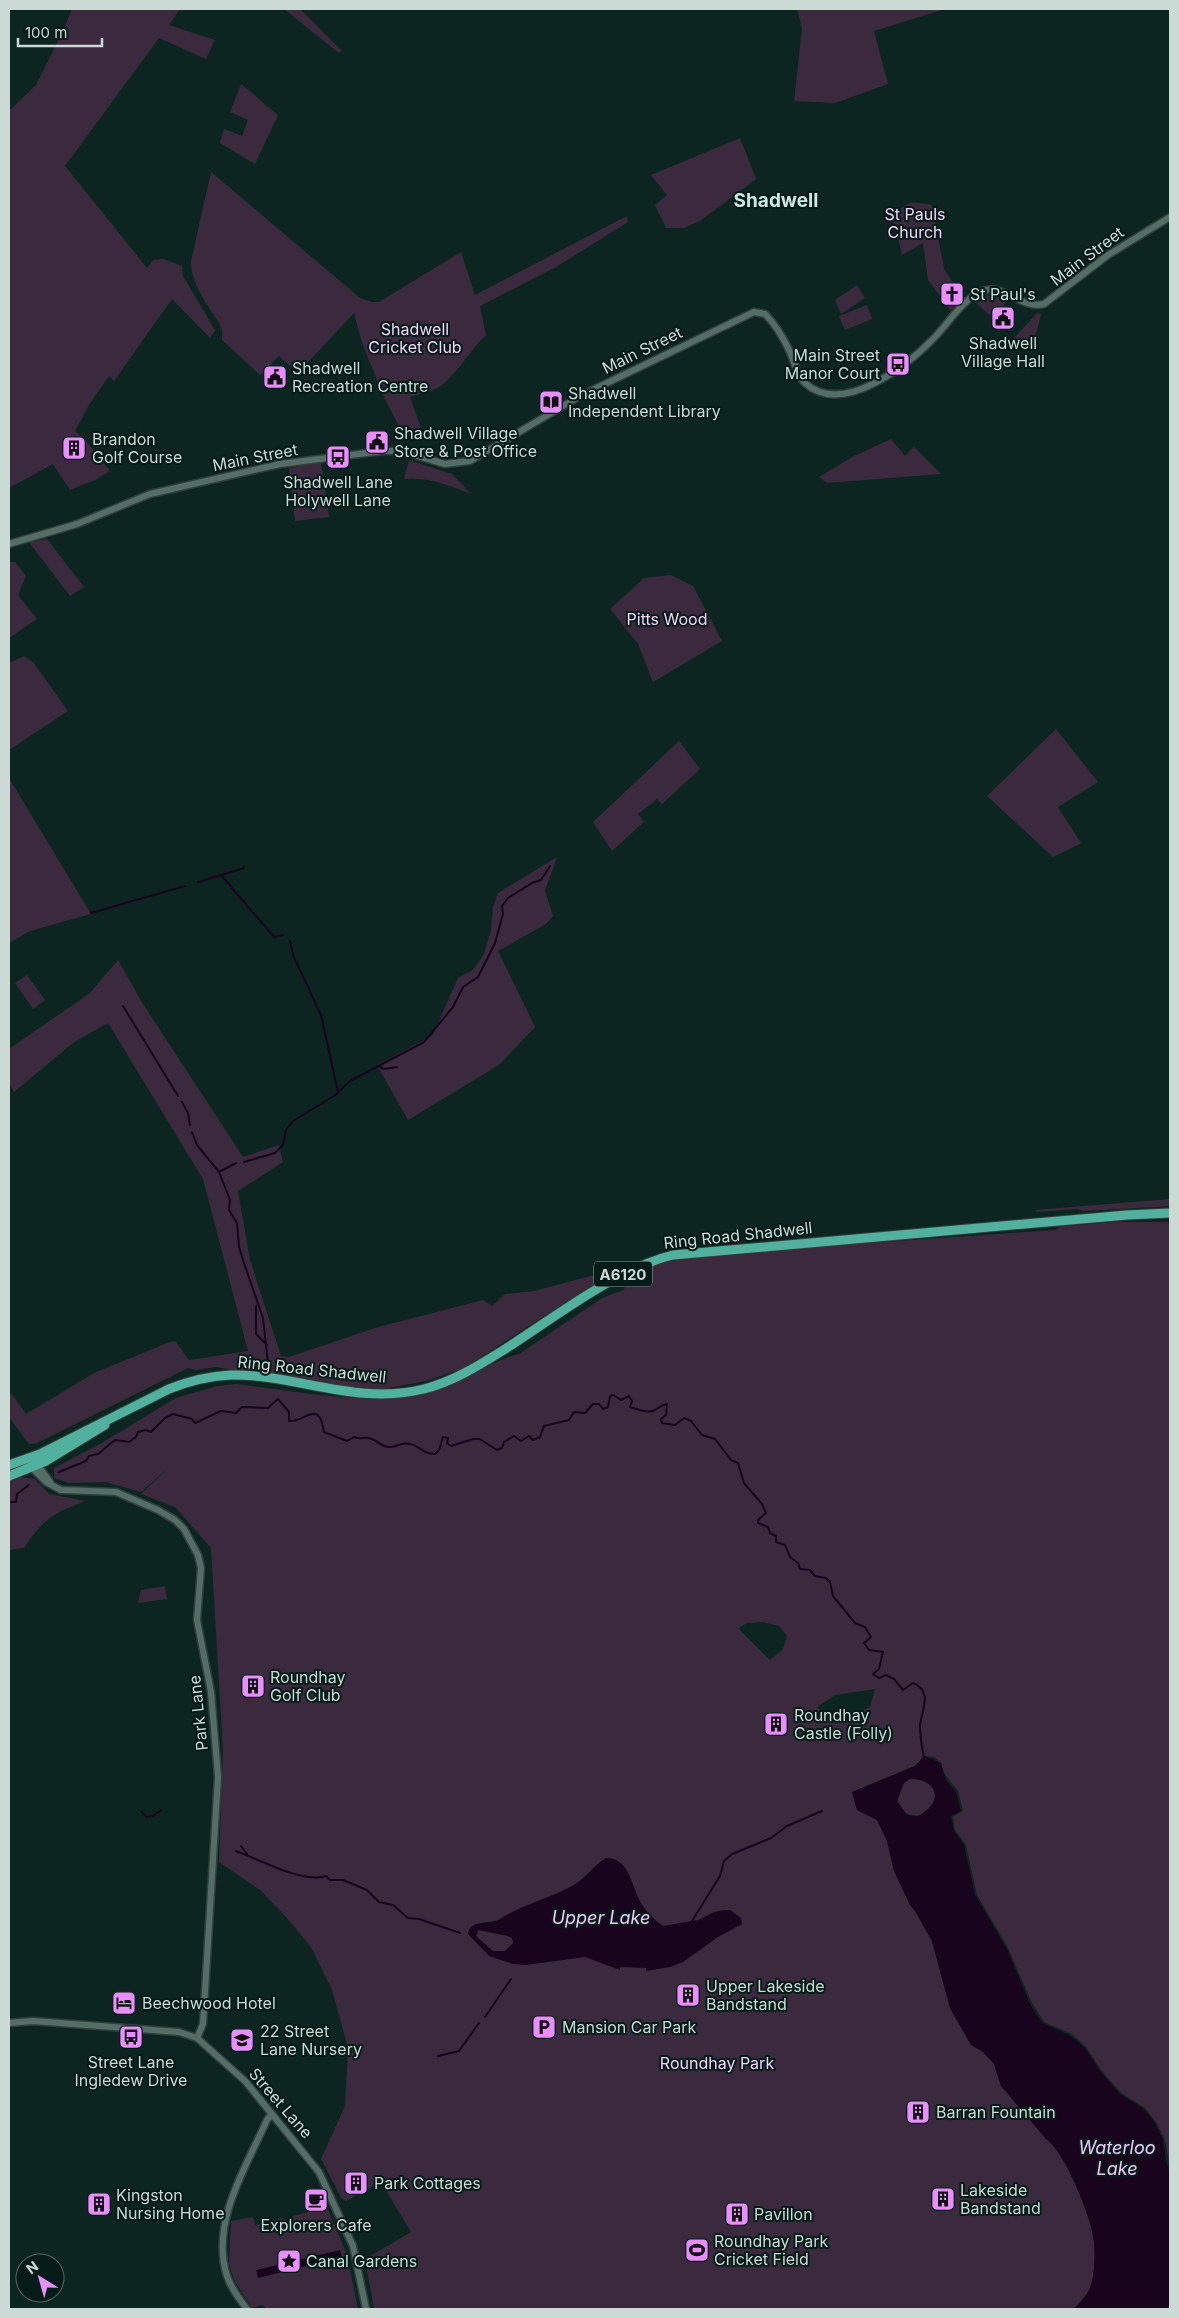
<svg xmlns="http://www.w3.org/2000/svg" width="1179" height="2318" font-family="Inter,sans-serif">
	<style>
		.green { fill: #3b2a3e; fill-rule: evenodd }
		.water { fill: #18041d; fill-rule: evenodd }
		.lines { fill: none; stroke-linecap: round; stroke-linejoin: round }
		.stream { stroke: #18041d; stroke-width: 2 }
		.tertiary-casing { stroke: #313f3b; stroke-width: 9 }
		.trunk-casing { stroke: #313f3b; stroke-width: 11 }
		.tertiary { stroke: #546d67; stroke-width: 6 }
		.trunk { stroke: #52b09f; stroke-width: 9 }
		.labels { text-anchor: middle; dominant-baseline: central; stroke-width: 4; stroke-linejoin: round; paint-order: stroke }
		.shield { fill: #041b17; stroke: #90a19d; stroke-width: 1 }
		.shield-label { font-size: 15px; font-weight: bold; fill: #ccdad6 }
		.park-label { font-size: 16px; fill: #f6d2fe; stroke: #041b17 }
		.street-label { font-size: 16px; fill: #ccdad6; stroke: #041b17 }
		.poi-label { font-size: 16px; fill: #ccdad6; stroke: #041b17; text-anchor: start }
		.water-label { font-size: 18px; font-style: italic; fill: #f1c5fc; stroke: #041b17 }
		.quarter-label { font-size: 19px; font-weight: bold; fill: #cbe8e1; stroke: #041b17 }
	</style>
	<rect width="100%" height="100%" fill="#0d2520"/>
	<path class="green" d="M72,9H180L169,25L215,40L206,59L159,38L65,166L147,268L153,260L163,259L182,266L183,276L215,330L210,338L172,299L114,381L109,376L89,405L75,431L87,442L110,471L95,480L70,490L53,464L9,488V111L36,85L62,33Z
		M284,9H300L342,51L339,53Z
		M797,9H945L874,31L888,84L835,103L794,101L802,28Z
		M241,84L278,115L255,164L220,143L224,129L242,136L248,120L230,112Z
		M740,138L756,179L700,221L684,228H666L655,205L667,195L651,175Z
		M211,172L360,298L372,302H379L461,252L475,295L627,216L628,222L556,267L480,306L486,335C471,349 455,377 439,387C431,392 419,394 410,397L421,428L407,442L385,399L362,343L354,313L298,373L279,356L260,375L222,340V330L219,323C207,303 191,285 191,261Z
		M911,202L932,205L944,269L964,299L954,306L951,311L928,280L923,243L902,255L892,214Z
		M857,285L865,298L841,314L835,300Z
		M995,294L1009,298L1000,310L997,307L989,315L974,301L980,297Z
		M867,305L872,319L845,330L839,316Z
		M1037,313L1041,314L1037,331L1026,350L1014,338Z
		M891,439L905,456L914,447L941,474L827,483L819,477L854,456Z
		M409,460L452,474L471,494C451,486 426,476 404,479Z
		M321,462L329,517L295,521L289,468Z
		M47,539L84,587L70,596L29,542Z
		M9,562H15L26,576L18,595L37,619L9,638Z
		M671,575L693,586L722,641L653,682L638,644L610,609L644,578Z
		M24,656L33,662L68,711L9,750V663Z
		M1056,729L1098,782L1058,807L1081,843L1053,857L987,796Z
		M679,741L700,769L662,804L657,799L638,814L644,822L612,851L593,822Z
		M9,778L91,914L30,931L9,943Z
		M557,857L545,891L553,916L546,924L498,951L535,1027L499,1065L408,1120L377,1065L433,1035L458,978L473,970L483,956L491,931L493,907L498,893Z
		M118,960L143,1004L243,1157L279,1145L283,1162L238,1191L250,1260L281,1356L289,1357L375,1328L483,1300L492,1306L505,1294L534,1291L606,1272L608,1275L464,1368L426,1381L383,1389L338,1386L215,1367L196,1370L188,1368L37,1443L29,1444L9,1417V1395L11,1393L26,1414L94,1373L170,1342L175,1341L189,1360L248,1351L203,1179L108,1023L74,1042L14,1092L9,1084V1049L90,993Z
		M27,975L45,1000L33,1009L15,983Z
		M1170,1199V1206L1084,1211L1078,1209L1037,1212L1035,1210Z
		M1117,1222H1170V2168L1165,2140L1156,2122L1145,2108L1121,2093L1101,2070L1086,2047L1072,2034L1044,2022L1032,2003L1008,1948L977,1895L966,1845L955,1830L953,1817L963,1811L958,1791L943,1772L941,1763L934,1757L925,1756L915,1766L852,1792L857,1810L877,1820L887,1841L894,1871L910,1905L915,1911L932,1941L950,2008L971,2045L983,2052L994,2064L1001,2086L1046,2139C1064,2150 1093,2220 1094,2242C1095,2256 1095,2275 1090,2288C1086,2297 1080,2302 1074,2309H374L365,2259L411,2232L381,2182L346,2201L342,2199L321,2159L345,2106L348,2048L332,1990L311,1947L287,1918L260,1890L219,1862L223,1750L211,1548L175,1507L141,1494L169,1467L141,1492L106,1482L69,1483L54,1478V1468L100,1444L176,1398L217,1386L236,1384C297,1391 376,1408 436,1391C465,1382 489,1361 519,1354L602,1298L624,1290L627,1277L649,1266L674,1260L840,1245L1055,1230L1062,1226ZM762,1622L779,1626L787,1636L783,1649L770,1660L738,1628L747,1623ZM875,1689L870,1707L835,1724L817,1707L835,1695Z
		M20,1477L35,1479L49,1494L86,1501C53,1513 43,1519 24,1548L9,1550V1482Z
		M165,1586L167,1599L138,1603L141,1590Z
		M897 1797a19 19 0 1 1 38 0a19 19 0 1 1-38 0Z
		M327,2207L347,2255L358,2309H266L263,2305L252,2308L234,2280L229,2264L231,2221L253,2217L255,2225L283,2218L290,2224L293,2216Z"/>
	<path class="water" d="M924,1756L941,1763L946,1780L956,1792L961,1811L951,1816L954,1831L964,1845L975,1895L1007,1949L1030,2004L1042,2023L1071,2036L1085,2048L1100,2071L1120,2094L1144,2109L1155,2123L1163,2140L1166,2161L1170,2173V2309H1074C1080,2302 1086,2297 1090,2288C1095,2275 1095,2256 1094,2242C1093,2220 1064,2150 1046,2139L1001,2086L994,2064L983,2052L971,2045L950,2008L932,1941L915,1911L910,1905L894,1871L887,1841L877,1820L857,1810L852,1792L915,1766ZM910,1779C938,1779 945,1802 918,1816L907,1815L897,1801L904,1783Z
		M606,1858C630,1858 631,1886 641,1903C645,1910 655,1921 663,1926L698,1920L714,1912L725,1910H730L741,1918L742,1924L718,1937L683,1962L670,1967L646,1971V1968L620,1967V1970L585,1957L526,1965L513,1964L489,1956L468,1934C469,1919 490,1925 500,1919C522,1905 547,1899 570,1887C585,1880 592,1866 606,1858ZM479,1930L507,1936L512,1938L513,1943L505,1951H493L476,1936Z
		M340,2250L342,2257L258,2278L256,2270Z"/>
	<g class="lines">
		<path class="stream" d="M221,875L274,937L283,935
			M198,882L244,868
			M91,913L185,886
			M290,941L293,955L321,1015L338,1092
			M123,1006L178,1096
			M380,1067L384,1069L397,1067
			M182,1102L188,1113L190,1125
			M192,1132L197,1145L219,1172L230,1200L229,1210L237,1223L239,1247L244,1263L263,1318L268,1364
			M244,1162L275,1153L283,1145L286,1130L293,1121L334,1096L350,1081L424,1042L453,1007L463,987L478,977L495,943L503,914L502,906L508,898L532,883L541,880L550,866
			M219,1172L236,1163
			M256,1306V1334L267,1345
			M59,1472L86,1461L89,1456L98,1454L115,1440L129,1442L136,1437L138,1432L146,1430L151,1432L165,1418L173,1414L192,1419L195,1423L221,1411L236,1413L242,1407L268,1408L278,1399L289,1412V1421C306,1422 319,1398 324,1432L347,1441L354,1437C360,1440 363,1437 369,1438C378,1440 381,1448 391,1447C398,1446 402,1442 410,1444C420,1446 423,1454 435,1454L439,1450L443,1437L448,1438L447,1443L451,1446L473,1439H480L497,1450L502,1448L504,1442L514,1436L521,1441L529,1436L533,1440L540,1437L544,1426L569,1420L574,1412L585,1413L593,1404H599L603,1409L608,1407L610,1396L613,1395L621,1400L629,1396L632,1401L630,1407C638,1409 647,1414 655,1410C660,1407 661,1405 667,1404L666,1415L661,1419L662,1423L675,1425L684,1418L691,1421L702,1435L715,1439L731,1460L738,1463L744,1483L762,1504L766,1513L758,1520V1523L768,1527L770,1533L776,1536V1542L785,1545L790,1557L798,1563L800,1569L810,1570L815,1576L826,1578L830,1582L833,1596L855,1623L865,1627L871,1637L864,1643L869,1650L883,1652L879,1669L873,1674L879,1678L886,1675L894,1679L903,1690L913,1683C933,1691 922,1709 920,1725C920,1736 922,1748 924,1758
			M9,1502H16L17,1494L29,1485
			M142,1812L146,1817L153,1816L161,1810
			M241,1846L247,1854
			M236,1851C258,1859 304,1884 326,1876L330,1880H343L367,1890L379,1902L393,1905L408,1918L419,1919L460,1933
			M692,1921L720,1876L724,1861L732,1854L771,1838L787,1826L822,1811
			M485,2017L511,1979
			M438,2056L459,2051L479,2023"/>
		<g class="tertiary-casing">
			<path id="tertiary" d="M9,544L77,524L150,494L280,464L382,451H401L445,464L470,461L580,396L754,312L765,314C775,324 784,339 790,352C794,361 797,376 805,383C842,417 907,366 934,338C949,323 962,299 983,291C1004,283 1022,310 1044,304L1108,255L1170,217
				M32,1457L50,1482
				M29,1465L46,1482L61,1490L116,1492L158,1510L175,1520L184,1529L198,1555L201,1568L197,1620L211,1692L218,1777L203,2024L197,2038
				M9,2023L33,2021L179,2032L197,2038L245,2081L319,2172L353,2246L366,2309
				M247,2309C240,2300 231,2288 227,2276C210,2223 246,2167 267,2120L272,2114"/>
		</g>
		<g class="trunk-casing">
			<path id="trunk" d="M9,1465L40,1454L169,1389C189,1381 209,1376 231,1375C296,1374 357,1406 424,1389C452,1382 478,1366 502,1351C553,1319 615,1269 673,1255L1127,1215L1170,1213
				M9,1476L46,1461L105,1425"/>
		</g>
		<use href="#tertiary" class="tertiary"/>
		<use href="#trunk" class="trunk"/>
	</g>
	<defs>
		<g id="church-square" transform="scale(1.25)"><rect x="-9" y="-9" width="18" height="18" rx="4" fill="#e98efe" stroke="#041b17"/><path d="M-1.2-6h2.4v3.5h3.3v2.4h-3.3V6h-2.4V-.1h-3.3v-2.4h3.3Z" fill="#111"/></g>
		<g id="civic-square" transform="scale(1.25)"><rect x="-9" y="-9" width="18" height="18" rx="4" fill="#e98efe" stroke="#041b17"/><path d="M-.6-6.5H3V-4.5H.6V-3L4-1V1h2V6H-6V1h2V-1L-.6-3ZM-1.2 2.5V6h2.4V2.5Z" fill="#111"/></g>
		<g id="bus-square" transform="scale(1.25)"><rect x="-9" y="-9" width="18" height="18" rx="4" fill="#e98efe" stroke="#041b17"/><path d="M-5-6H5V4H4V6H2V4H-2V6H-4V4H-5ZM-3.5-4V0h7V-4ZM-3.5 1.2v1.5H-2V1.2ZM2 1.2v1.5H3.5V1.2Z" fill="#111"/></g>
		<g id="library-square" transform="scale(1.25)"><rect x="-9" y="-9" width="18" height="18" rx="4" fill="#e98efe" stroke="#041b17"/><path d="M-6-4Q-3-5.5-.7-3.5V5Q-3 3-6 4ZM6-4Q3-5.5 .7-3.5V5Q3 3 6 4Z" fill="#111"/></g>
		<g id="building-square" transform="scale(1.25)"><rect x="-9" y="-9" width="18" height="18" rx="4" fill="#e98efe" stroke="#041b17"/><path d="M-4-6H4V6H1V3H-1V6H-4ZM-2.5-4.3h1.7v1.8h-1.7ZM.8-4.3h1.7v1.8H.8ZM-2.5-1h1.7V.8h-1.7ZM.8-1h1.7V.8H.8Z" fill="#111"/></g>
		<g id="hotel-square" transform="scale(1.25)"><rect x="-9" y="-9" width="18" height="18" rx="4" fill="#e98efe" stroke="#041b17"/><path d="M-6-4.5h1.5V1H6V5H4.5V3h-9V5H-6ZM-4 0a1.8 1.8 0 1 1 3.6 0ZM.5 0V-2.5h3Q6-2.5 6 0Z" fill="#111"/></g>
		<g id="parking-square" transform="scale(1.25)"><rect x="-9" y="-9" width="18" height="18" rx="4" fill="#e98efe" stroke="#041b17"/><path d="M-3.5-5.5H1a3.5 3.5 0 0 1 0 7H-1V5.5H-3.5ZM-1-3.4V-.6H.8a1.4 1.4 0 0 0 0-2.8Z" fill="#111"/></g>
		<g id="school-square" transform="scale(1.25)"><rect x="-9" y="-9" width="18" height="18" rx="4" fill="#e98efe" stroke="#041b17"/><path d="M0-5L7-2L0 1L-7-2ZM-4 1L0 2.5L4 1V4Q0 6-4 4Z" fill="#111"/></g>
		<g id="cafe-square" transform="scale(1.25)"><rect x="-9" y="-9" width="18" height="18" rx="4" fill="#e98efe" stroke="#041b17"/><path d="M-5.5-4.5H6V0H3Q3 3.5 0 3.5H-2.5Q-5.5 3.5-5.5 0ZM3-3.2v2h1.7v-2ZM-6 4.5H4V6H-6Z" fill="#111"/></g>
		<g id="stadium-square" transform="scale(1.25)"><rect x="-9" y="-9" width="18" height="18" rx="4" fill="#e98efe" stroke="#041b17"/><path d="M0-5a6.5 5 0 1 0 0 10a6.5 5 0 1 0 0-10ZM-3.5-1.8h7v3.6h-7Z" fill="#111"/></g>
		<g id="sight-square" transform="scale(1.25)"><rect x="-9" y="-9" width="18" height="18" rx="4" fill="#e98efe" stroke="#041b17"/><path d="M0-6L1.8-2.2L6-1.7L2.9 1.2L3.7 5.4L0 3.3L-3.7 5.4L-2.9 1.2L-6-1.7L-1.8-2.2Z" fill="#111"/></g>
	</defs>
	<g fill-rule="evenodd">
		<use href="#church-square" x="952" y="294"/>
		<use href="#civic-square" x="1003" y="318"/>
		<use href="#bus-square" x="898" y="364"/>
		<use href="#civic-square" x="275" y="377"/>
		<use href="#library-square" x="551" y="402"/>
		<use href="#civic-square" x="377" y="442"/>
		<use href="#building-square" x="74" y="448"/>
		<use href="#bus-square" x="338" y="457"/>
		<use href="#building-square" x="253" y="1686"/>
		<use href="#building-square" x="776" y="1724"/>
		<use href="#building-square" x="688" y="1995"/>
		<use href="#hotel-square" x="124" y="2003"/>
		<use href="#parking-square" x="544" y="2027"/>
		<use href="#bus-square" x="131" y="2037"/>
		<use href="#school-square" x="242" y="2040"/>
		<use href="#building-square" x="918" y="2112"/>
		<use href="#building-square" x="356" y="2183"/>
		<use href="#building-square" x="943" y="2199"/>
		<use href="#cafe-square" x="316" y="2200"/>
		<use href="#building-square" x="99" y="2204"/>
		<use href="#building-square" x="737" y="2214"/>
		<use href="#stadium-square" x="697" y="2250"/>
		<use href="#sight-square" x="289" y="2261"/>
	</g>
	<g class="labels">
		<rect class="shield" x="594" y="1261.5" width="58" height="25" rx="4"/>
		<g class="shield-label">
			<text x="623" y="1274">A6120</text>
		</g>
		<g class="park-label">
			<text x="915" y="214">St Pauls<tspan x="915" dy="18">Church</tspan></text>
			<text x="415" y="329">Shadwell<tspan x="415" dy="18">Cricket Club</tspan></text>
			<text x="667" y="619">Pitts Wood</text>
			<text x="717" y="2063">Roundhay Park</text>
		</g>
		<g class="street-label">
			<text transform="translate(1087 256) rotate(-37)">Main Street</text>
			<text transform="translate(642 350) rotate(-26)">Main Street</text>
			<text transform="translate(255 457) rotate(-11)">Main Street</text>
			<text transform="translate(738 1235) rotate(-6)">Ring Road Shadwell</text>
			<text transform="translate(312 1369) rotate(6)">Ring Road Shadwell</text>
			<text transform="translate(198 1713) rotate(-96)">Park Lane</text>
			<text transform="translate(281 2103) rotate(49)">Street Lane</text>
		</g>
		<g class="poi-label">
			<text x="970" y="294">St Paul's</text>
			<text x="1003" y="343" text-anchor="middle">Shadwell<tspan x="1003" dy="18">Village Hall</tspan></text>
			<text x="880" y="355" text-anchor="end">Main Street<tspan x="880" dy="18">Manor Court</tspan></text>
			<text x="292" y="368">Shadwell<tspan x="292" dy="18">Recreation Centre</tspan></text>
			<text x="568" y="393">Shadwell<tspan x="568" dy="18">Independent Library</tspan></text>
			<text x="394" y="433">Shadwell Village<tspan x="394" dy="18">Store &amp; Post Office</tspan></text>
			<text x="92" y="439">Brandon<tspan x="92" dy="18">Golf Course</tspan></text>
			<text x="338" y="482" text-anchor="middle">Shadwell Lane<tspan x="338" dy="18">Holywell Lane</tspan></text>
			<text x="270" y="1677">Roundhay<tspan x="270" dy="18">Golf Club</tspan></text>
			<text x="794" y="1715">Roundhay<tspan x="794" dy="18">Castle (Folly)</tspan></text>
			<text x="706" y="1986">Upper Lakeside<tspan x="706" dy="18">Bandstand</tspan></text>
			<text x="142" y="2003">Beechwood Hotel</text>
			<text x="562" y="2027">Mansion Car Park</text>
			<text x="260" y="2031">22 Street<tspan x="260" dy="18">Lane Nursery</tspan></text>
			<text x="131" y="2062" text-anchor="middle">Street Lane<tspan x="131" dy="18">Ingledew Drive</tspan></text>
			<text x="936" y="2112">Barran Fountain</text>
			<text x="374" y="2183">Park Cottages</text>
			<text x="960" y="2190">Lakeside<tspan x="960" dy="18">Bandstand</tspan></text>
			<text x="116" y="2195">Kingston<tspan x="116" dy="18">Nursing Home</tspan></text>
			<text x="754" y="2214">Pavillon</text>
			<text x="316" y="2225" text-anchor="middle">Explorers Cafe</text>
			<text x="714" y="2241">Roundhay Park<tspan x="714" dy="18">Cricket Field</tspan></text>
			<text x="306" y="2261">Canal Gardens</text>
		</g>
		<g class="water-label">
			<text x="601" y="1917">Upper Lake</text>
			<text x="1117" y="2147">Waterloo<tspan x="1117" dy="21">Lake</tspan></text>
		</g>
		<g class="quarter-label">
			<text x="776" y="200">Shadwell</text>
		</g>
	</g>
	<rect width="1179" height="2318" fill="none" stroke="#ccdad6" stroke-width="20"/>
	<g transform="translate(40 2278) rotate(323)"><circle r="24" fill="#041b17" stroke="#546763"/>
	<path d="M0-4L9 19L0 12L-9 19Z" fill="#e98efe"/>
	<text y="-8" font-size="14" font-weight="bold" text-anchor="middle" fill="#ccdad6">N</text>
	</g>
	<path d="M18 38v8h84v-8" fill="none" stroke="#ccdad6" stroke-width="2.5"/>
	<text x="25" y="38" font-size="15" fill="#ccdad6" stroke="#041b17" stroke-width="4" paint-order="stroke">100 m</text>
</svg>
